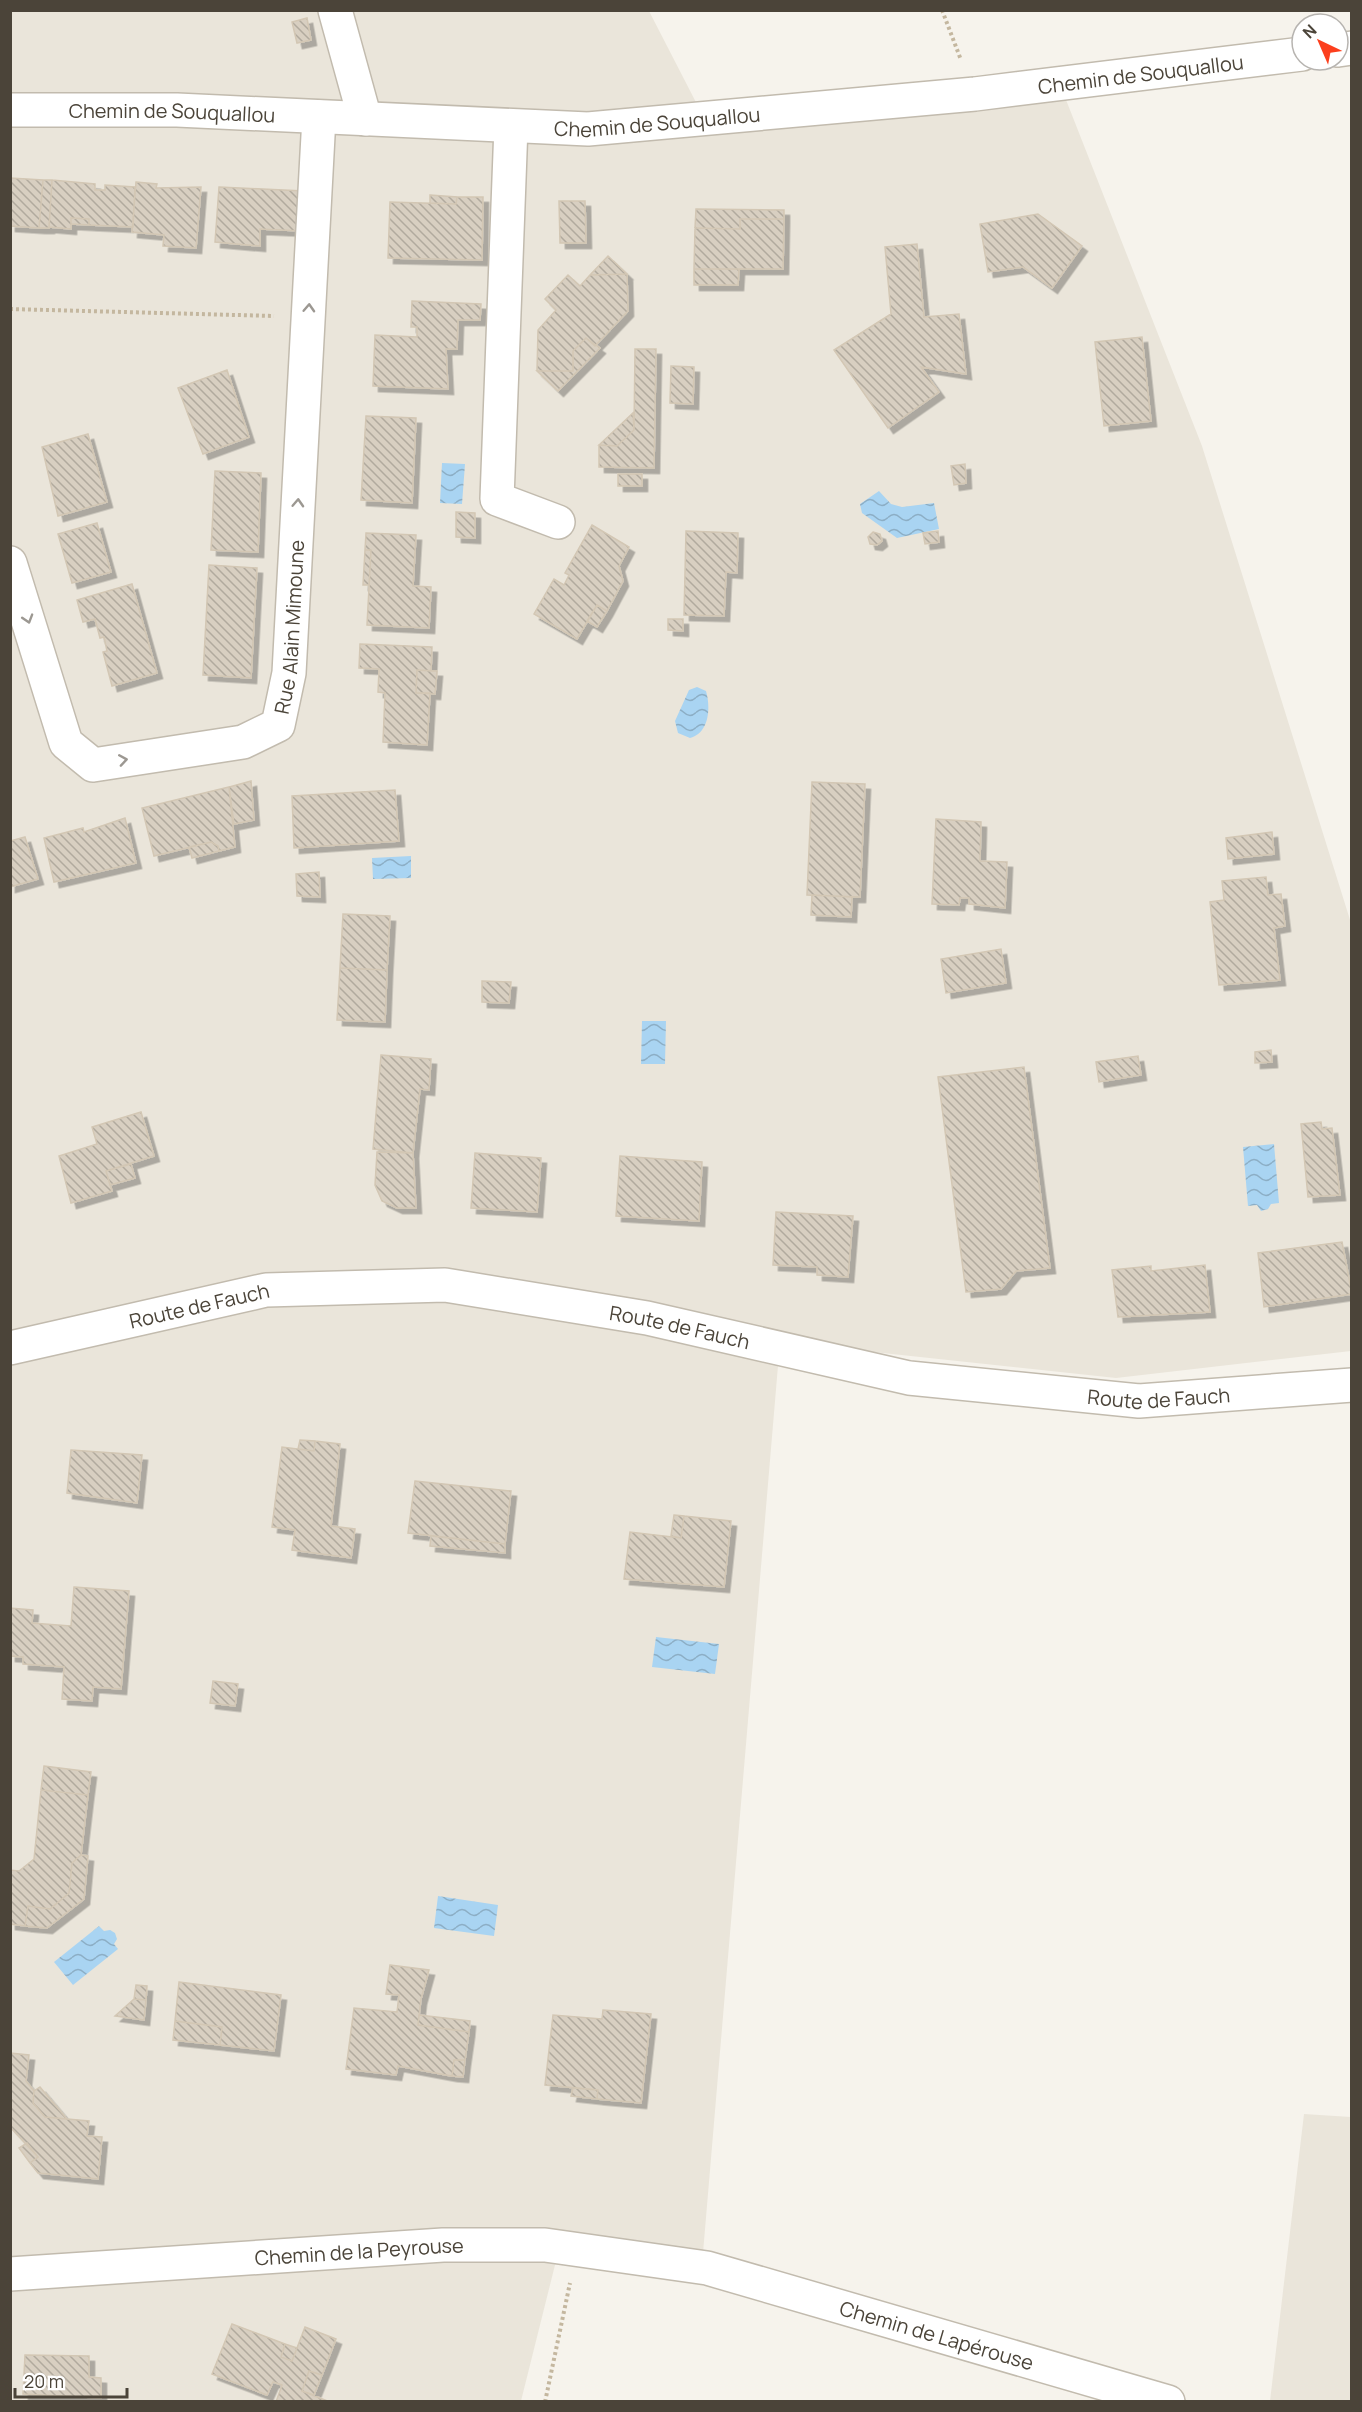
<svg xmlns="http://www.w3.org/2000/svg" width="1362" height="2412" font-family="Manrope,sans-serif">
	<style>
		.residential { fill: #eae5da }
		.water { fill: url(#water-waves) }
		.building { fill: url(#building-back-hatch); stroke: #d3c7b4; stroke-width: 1.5; filter: url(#shadow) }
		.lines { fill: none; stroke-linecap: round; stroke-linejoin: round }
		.minor-casing { stroke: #c2bbae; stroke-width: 36 }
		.path { stroke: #c4b79f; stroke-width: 4; stroke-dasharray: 3 3; stroke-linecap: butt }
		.minor { stroke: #fff; stroke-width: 33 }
		.oneway { stroke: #9c9892 }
		.labels { text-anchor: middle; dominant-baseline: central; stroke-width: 5; stroke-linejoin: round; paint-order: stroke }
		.street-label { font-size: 20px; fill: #4b4439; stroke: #fff }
	</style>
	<defs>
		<pattern id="water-waves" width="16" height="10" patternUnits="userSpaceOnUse" patternTransform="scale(1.5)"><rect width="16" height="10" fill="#a9d4f2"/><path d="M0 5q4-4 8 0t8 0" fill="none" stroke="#8caec5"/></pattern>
		<pattern id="building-back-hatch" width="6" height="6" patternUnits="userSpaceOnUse" patternTransform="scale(1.5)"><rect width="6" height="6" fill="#d8cfc1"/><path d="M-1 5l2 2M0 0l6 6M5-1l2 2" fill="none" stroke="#b1aa9e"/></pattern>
		<filter id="shadow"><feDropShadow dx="5.5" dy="5.5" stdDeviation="0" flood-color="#0004"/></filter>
	</defs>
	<rect width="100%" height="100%" fill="#f6f3ec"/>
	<path class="residential" d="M11,11H649L702,114L1059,82L1202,446L1351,923V1351L1116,1378L780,1342L703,2253L561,2241L521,2401L11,2402Z
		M1304,2114L1351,2117V2401H1270Z"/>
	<path class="water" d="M442,463L465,464L462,504L440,503Z
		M879,491L891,504L902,507L934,503L939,529L897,538L862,513L860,504Z
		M697,687L706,691C711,708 709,733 690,738L678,733L675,721L689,690Z
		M411,856V878L373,879L372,858Z
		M642,1021H666L665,1064H641Z
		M1274,1144L1279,1203L1271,1204L1268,1209L1261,1211L1257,1205L1248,1206L1243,1147Z
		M656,1637L719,1644L715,1674L652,1667Z
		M438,1896L498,1905L494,1936L434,1928Z
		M99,1926L104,1931L110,1930L115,1933L117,1939L114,1944L118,1949L73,1985L54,1962Z"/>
	<path class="building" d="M307,18L311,40L297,43L292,22Z
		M10,178L43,180L39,228L10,226Z
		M43,180H52L49,228H39Z
		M52,180L95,184V190H105V185L135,187L133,227L89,225V219L71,218V229L49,227Z
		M136,182L157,184L156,188L201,187L196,248L163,246L164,235L132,232Z
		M219,187L304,191L302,231L260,229V246L215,242Z
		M430,195L457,197L456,204L430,203Z
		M457,197H483L482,260L388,258L390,202L456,204Z
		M559,201H585L586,243H560Z
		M696,209L784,210V219H740V229L695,228Z
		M1038,214L1082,246L1052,288L1023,267L988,272L980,224Z
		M71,218L89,219V225L71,224Z
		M740,219H784L783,269H694L695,228L740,229Z
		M917,244L924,317L959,314L966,374L921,367L939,392L888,428L834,350L891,314L885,247Z
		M608,256L627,274L590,275Z
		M694,269H739L738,285H694Z
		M627,274L628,311L595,346L586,338L573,351V371H537L538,330L556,310L545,299L568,275L580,286L590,275Z
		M412,301L481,304L480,320H458L457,349H446L448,389L373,386L375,335L417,337V327H411Z
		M1142,337L1151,421L1104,426L1095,342Z
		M586,338L600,348L558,391L537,371H573V351Z
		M635,349H656L654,468L599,467V445L617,446L634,430Z
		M671,366L694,367L693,404L670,403Z
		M227,370L249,437L203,454L178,388Z
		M633,413L634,430L617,446L599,445Z
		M366,416L416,418L412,503L361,500Z
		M88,434L107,502L58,516L42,447Z
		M965,464L966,483L954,485L951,466Z
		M215,471L261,473L258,552L211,550Z
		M618,474H642V486H618Z
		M456,512L475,513V538L456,537Z
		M97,523L111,572L72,583L58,534Z
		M592,525L629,547L619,566L623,581L607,611L597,605L577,639L534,614L554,579L564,585L569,575L565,573Z
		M686,531L738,533L737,573L726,572L724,616L684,615Z
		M938,531L939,542L925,544L923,533Z
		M873,532L880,534L882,541L877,545L870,544L868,537Z
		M366,533L416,535L413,586L431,587L429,628L367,625L371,550H365Z
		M365,550H371L369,585H363Z
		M209,565L257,568L251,678L203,675Z
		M132,584L157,673L112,686L103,652L107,651L104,637L100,638L95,619L83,622L77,600Z
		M597,605L607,611L597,627L587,621Z
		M668,619H683V631L668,630Z
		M360,644L432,647L431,671L417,670L416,693H430L427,745L383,742L385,693L378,692L379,669L359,668Z
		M417,670L437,671L435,694L416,693Z
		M251,781L254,820L234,824L229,787Z
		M812,782L865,784L860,897L807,895Z
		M229,787L235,847L219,851L218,846L211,842L154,856L142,808Z
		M395,790L399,841L294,848L292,796Z
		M125,818L136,863L54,882L44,838L83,828L84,832Z
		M936,819L981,822L980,861L1007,862L1005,908L969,904V898H960L959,905L932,904Z
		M1272,832L1274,854L1228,859L1226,838Z
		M25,837L38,879L10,887V841Z
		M211,842L218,846L219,851L192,858L189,847Z
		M319,872L320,897L297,896L296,874Z
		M1266,877L1268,895L1281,894L1285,926L1274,928L1280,980L1219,985L1210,902L1224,900L1222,881Z
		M812,895L852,897L851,917L811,915Z
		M343,914L390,916L387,970L340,968Z
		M1001,949L1006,983L946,993L941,959Z
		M340,968L387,970L385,1022L337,1020Z
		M482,981L511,982L509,1003L482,1002Z
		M1271,1050L1272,1062L1255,1063V1052Z
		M381,1055L431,1059L429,1090L420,1089L413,1153L373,1149Z
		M1138,1056L1141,1075L1099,1082L1096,1062Z
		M1024,1067L1050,1268L1016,1271L1001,1289L966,1292L938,1077Z
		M141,1112L154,1156L106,1171L112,1191L71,1203L59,1156L97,1144L92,1127Z
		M1321,1122L1322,1129L1332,1128L1340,1195L1308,1197L1301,1124Z
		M377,1152L413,1153L416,1208H397L382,1201L375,1185Z
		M475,1153L541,1158L537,1212L471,1208Z
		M620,1156L702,1162L699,1221L616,1216Z
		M131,1164L135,1178L110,1185L106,1171Z
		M776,1212L853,1216L848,1277L817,1275V1267L773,1265Z
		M1342,1242L1352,1294L1264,1307L1258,1253Z
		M1205,1265L1210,1312L1118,1317L1112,1270L1151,1266V1271Z
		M300,1440L315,1441L314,1451L298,1449Z
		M315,1441L340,1444L331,1526L355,1529L351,1558L292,1550L295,1530L272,1527L282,1447L314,1451Z
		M71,1450L142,1455L137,1503L67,1493Z
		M415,1481L511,1491L505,1544L408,1533Z
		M674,1515L684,1516L681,1538L671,1536Z
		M684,1516L731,1521L724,1587L624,1579L630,1532L681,1538Z
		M431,1536L505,1544V1553L430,1546Z
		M74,1587L129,1591L121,1689L93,1687L92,1701L62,1699L64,1667L23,1664V1657L10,1656V1608L33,1610L32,1623L71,1626Z
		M213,1681L238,1684L235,1706L210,1703Z
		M44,1766L91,1772L88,1795L41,1790Z
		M41,1790L88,1795L81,1855L72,1863L69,1893L50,1909L28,1906L25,1926L10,1924V1870L19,1871L34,1859Z
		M81,1855L88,1856L84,1899L47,1928L25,1926L28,1906L50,1909L69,1893L72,1863Z
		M390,1965L429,1970L421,1999L418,2025L469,2032L465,2060H454L452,2076L398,2066L396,2075L346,2069L354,2008L397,2012L399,1995L386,1994Z
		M179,1982L281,1995L274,2051L220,2045L222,2027L175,2021Z
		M136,1985L147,1986L146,2000L134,1999Z
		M134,1999L146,2000L144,2020L115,2016Z
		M603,2010L651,2014L641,2103L597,2099L598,2090L545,2085L553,2015L602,2019Z
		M419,2015L470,2021L469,2032L418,2025Z
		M175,2021L222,2027L220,2045L173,2040Z
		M10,2053L29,2055L26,2081L34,2091L33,2103L45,2117L89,2121L87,2136L102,2137L98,2179L38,2173L30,2163L38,2157L10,2127Z
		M454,2060H465L463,2077L452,2076Z
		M40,2087L67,2119L45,2117L33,2103L34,2091Z
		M573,2088L598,2090L597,2099L571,2096Z
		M27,2143L38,2157L30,2163L19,2148Z
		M232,2324L285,2344L281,2357L292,2361L305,2327L336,2339L322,2375L309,2371L302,2391L330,2402H276L282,2385L273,2382L267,2395L212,2374Z
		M285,2344L297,2348L292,2361L281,2357Z
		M25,2355L89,2356V2377L101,2378V2398L23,2394Z
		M309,2371L322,2375L314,2395L302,2391Z"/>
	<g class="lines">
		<g class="minor-casing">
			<g id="minor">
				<path d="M335,10L365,119"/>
				<path d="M1338,50L1352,48"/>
				<path id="s1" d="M10,110H177L588,129L975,94L1302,54"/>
				<path d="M511,126L497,499L558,522"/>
				<path id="s2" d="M10,563L66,743L93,765L243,742L278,725L289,673L319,117"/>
				<path id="s3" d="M10,1348L266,1290L445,1285L647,1318L909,1378L1139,1401L1352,1385"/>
				<path id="s4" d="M10,2274L443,2245H545L707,2268L1168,2402"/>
			</g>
		</g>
		<path class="path" d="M942,10L961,60
			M10,309L274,316
			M545,2402L570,2283"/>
		<use href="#minor" class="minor"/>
	</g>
	<defs><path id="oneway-chevron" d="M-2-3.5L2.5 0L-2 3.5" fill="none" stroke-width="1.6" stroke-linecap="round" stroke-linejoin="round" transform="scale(1.5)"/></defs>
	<g class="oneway">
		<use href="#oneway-chevron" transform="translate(309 308) rotate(-87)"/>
		<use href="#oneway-chevron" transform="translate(298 503) rotate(-87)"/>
		<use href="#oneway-chevron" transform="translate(28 619) rotate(73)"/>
		<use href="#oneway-chevron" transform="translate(123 760) rotate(-9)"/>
	</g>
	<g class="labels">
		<g class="street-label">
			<text stroke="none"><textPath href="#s1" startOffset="1134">Chemin de Souquallou</textPath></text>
			<text stroke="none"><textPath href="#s1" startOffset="162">Chemin de Souquallou</textPath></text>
			<text stroke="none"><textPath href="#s1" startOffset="648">Chemin de Souquallou</textPath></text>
			<text stroke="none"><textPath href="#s2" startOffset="513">Rue Alain Mimoune</textPath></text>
			<text stroke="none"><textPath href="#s3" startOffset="194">Route de Fauch</textPath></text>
			<text stroke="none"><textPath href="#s3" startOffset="680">Route de Fauch</textPath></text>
			<text stroke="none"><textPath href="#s3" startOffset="1166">Route de Fauch</textPath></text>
			<text stroke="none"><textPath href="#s4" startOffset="350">Chemin de la Peyrouse</textPath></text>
			<text stroke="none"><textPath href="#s4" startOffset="939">Chemin de Lapérouse</textPath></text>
		</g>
	</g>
	<rect width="1362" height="2412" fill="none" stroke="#4b4439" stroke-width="24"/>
	<g transform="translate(1320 42) rotate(316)"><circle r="28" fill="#ffffff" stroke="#b7b4b0" stroke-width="1.5"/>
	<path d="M0-4.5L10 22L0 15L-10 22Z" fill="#fc3f1d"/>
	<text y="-9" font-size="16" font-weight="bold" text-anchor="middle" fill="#4b4439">N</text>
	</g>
	<path d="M15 2388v9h112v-9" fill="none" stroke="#4b4439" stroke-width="3"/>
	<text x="24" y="2388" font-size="18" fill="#4b4439" stroke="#ffffff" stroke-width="4.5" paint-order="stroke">20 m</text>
</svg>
